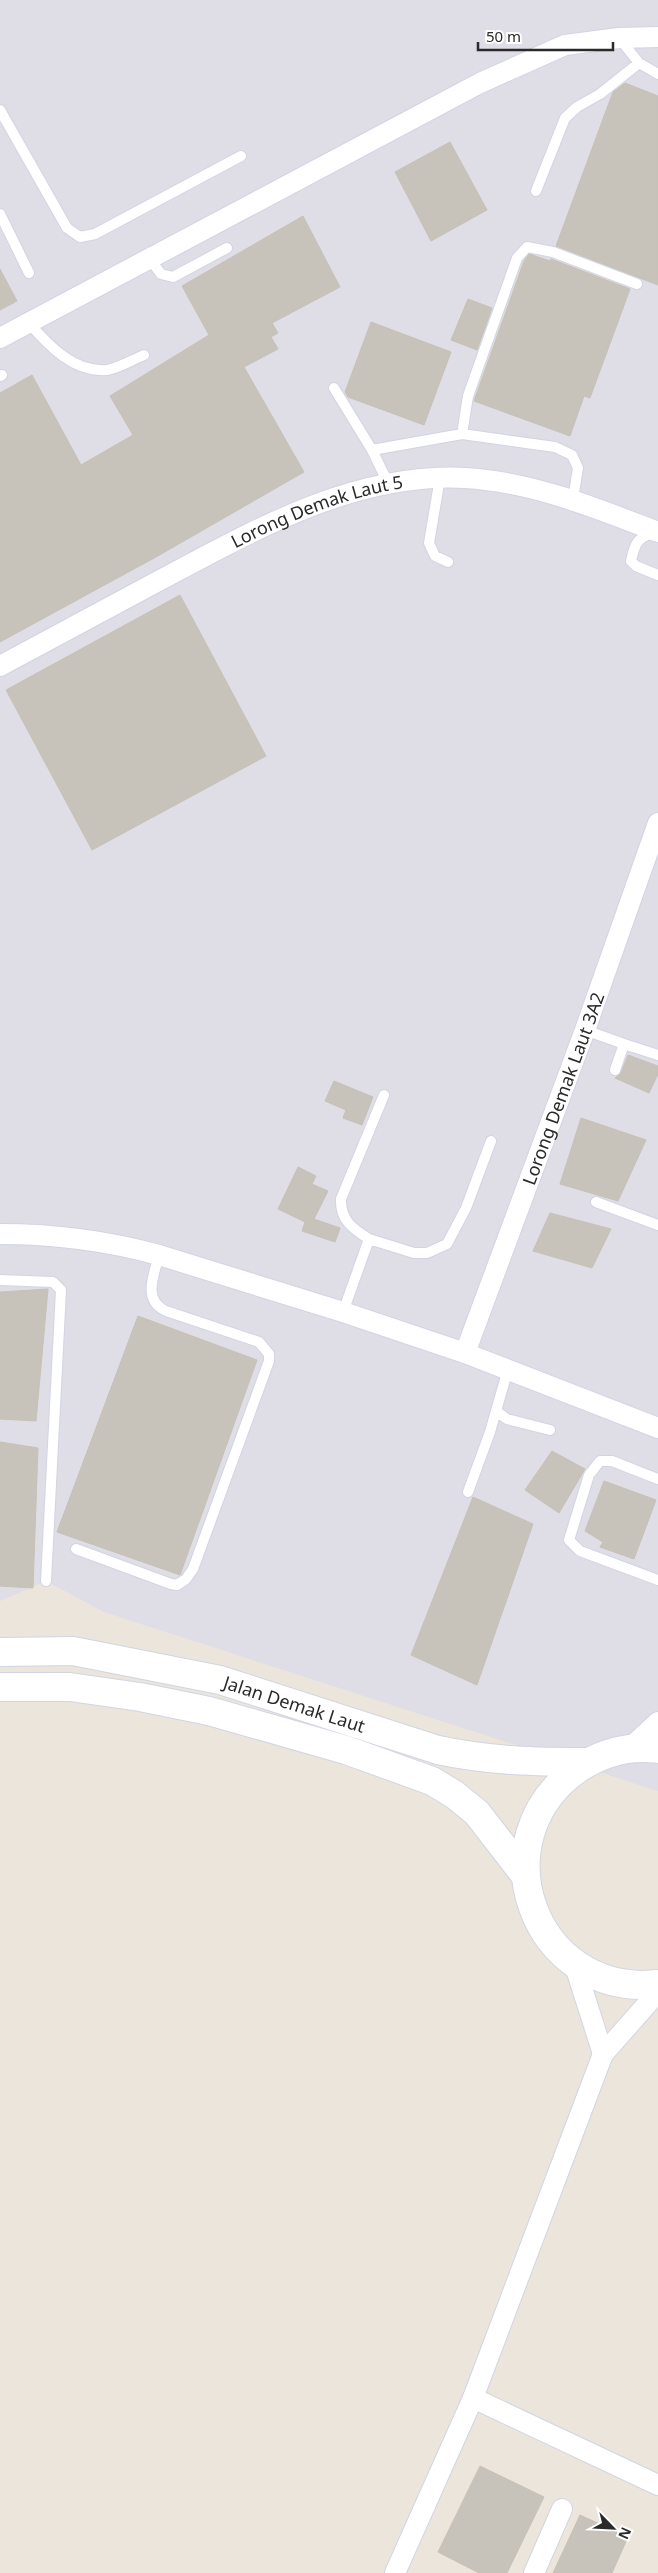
<svg xmlns="http://www.w3.org/2000/svg" width="658" height="2573" font-family="'Noto Sans',sans-serif">
	<style>
		.industrial { fill: #dfdde5 }
		.building { fill: #c7c3bb; stroke: #c7c1b6 }
		.lines { fill: none; stroke-linecap: round; stroke-linejoin: round }
		.lane-casing { stroke: #d1d5e3; stroke-width: 12 }
		.street-casing { stroke: #d1d5e3; stroke-width: 22 }
		.secondary-casing { stroke: #d1d5e3; stroke-width: 30 }
		.lane { stroke: #fff; stroke-width: 10 }
		.street { stroke: #fff; stroke-width: 20 }
		.secondary { stroke: #fff; stroke-width: 28 }
		.labels { text-anchor: middle; dominant-baseline: central; stroke-width: 5; stroke-linejoin: round; paint-order: stroke }
		.street-label { font-size: 18px; fill: #2a2a2a; stroke: #fff }
	</style>
	<rect width="100%" height="100%" fill="#ece5dc"/>
	<path class="industrial" d="M0,0H658V1791L104,1612L46,1581L0,1601Z"/>
	<path class="building" d="M625,83L658,96V285L556,246L613,92Z
		M450,142L487,210L431,241L395,172Z
		M303,216L340,287L272,323L278,333L271,337L278,349L244,367L304,472L156,557L0,642V393L32,375L81,465L133,435L110,396L209,335L182,286Z
		M529,254L550,261L551,259L630,289L590,398L584,396L570,436L474,401L524,261Z
		M0,269L17,301L0,310Z
		M468,299L492,308L477,350L451,340Z
		M371,322L451,352L424,425L348,397L345,392Z
		M180,595L266,756L92,850L6,690Z
		M628,1055L658,1066V1074L649,1093L615,1078L621,1073Z
		M334,1081L373,1097L362,1125L343,1118L346,1110L325,1101Z
		M581,1118L646,1140L618,1201L560,1184Z
		M298,1167L316,1176L312,1184L328,1191L314,1219L340,1228L335,1242L302,1231L305,1222L278,1209Z
		M550,1213L611,1229L592,1268L533,1251Z
		M48,1289L36,1421L0,1419V1292Z
		M138,1316L257,1360L180,1575L57,1532Z
		M0,1442L38,1448L33,1588L0,1586Z
		M552,1451L585,1469L559,1513L525,1490Z
		M604,1481L656,1500L634,1559L600,1547L603,1542L585,1531Z
		M473,1497L533,1524L477,1685L411,1655Z
		M480,2466L544,2497L507,2573H479L438,2552Z
		M580,2515L628,2537L612,2573H553Z"/>
	<g class="lines">
		<g class="lane-casing">
			<path id="lane" d="M620,39L639,63L658,74
				M0,110L67,228L80,237L95,234L241,156
				M536,191L565,118L577,107L600,94L639,63
				M0,214L29,273
				M149,258L161,274L173,277L227,248
				M29,323C48,345 74,373 107,370C119,368 132,360 144,355
				M0,376L2,375
				M334,388L372,450L388,483
				M372,450L462,434
				M440,478L429,543L435,556L448,562
				M573,499L578,468L572,455L555,447L462,434L468,396L517,258L527,247L553,252L637,284
				M655,531C637,539 635,542 631,561L636,566L658,575
				M585,1030L624,1044L615,1070
				M624,1044L658,1055
				M596,1202L658,1225
				M369,1239L414,1253H427L447,1244L466,1208L491,1141
				M0,1280L53,1282L61,1290L46,1581
				M343,1312L369,1239C353,1229 340,1220 341,1199L384,1095
				M496,1411L507,1419L550,1430
				M658,1479L612,1461H600L589,1475L569,1540L580,1551L658,1580
				M468,1492L490,1432L508,1369
				M76,1549L171,1584L177,1585L186,1579L193,1569L269,1361V1354L259,1342L166,1311C142,1300 154,1275 159,1255"/>
		</g>
		<g class="street-casing">
			<g id="street">
				<path d="M0,338L480,83L565,45L619,38L658,37"/>
				<path id="s1" d="M0,666C55,637 109,607 164,578C256,529 357,472 465,478C533,482 596,508 658,532"/>
				<path d="M0,1234C53,1234 108,1241 159,1255L343,1312L465,1353L658,1428"/>
				<path id="s2" d="M465,1353L585,1030L658,823"/>
				<path d="M629,1749L658,1722"/>
				<path d="M574,1963L603,2054"/>
				<path d="M473,2398L658,2485"/>
				<path d="M395,2573L473,2398L603,2054L658,1992"/>
				<path d="M534,2573L562,2509"/>
			</g>
		</g>
		<g class="secondary-casing">
			<g id="secondary">
				<path id="s3" d="M0,1652L73,1651L220,1680L438,1750C489,1761 537,1762 588,1762"/>
				<path d="M0,1687H70L140,1697L209,1711L346,1750L432,1781L455,1795L477,1813L525,1875"/>
				<path d="M658,1749C630,1745 602,1753 579,1768C476,1838 533,1998 658,1984"/>
			</g>
		</g>
		<use href="#lane" class="lane"/>
		<use href="#street" class="street"/>
		<use href="#secondary" class="secondary"/>
	</g>
	<g class="labels">
		<g class="street-label">
			<text stroke="none"><textPath href="#s1" startOffset="354">Lorong Demak Laut 5</textPath></text>
			<text stroke="none"><textPath href="#s2" startOffset="282">Lorong Demak Laut 3A2</textPath></text>
			<text stroke="none"><textPath href="#s3" startOffset="301">Jalan Demak Laut</textPath></text>
		</g>
	</g>
	<g transform="translate(613 2528) rotate(114)" stroke="#ffffff" stroke-width="4" paint-order="stroke">
	<path d="M0-4L9 19L0 12L-9 19Z" fill="#2a2a2a"/>
	<text y="-8" font-size="14" font-weight="bold" text-anchor="middle" fill="#2a2a2a">N</text>
	</g>
	<path d="M478 42v8h135v-8" fill="none" stroke="#2a2a2a" stroke-width="2.5"/>
	<text x="486" y="42" font-size="15" fill="#2a2a2a" stroke="#ffffff" stroke-width="4" paint-order="stroke">50 m</text>
</svg>
